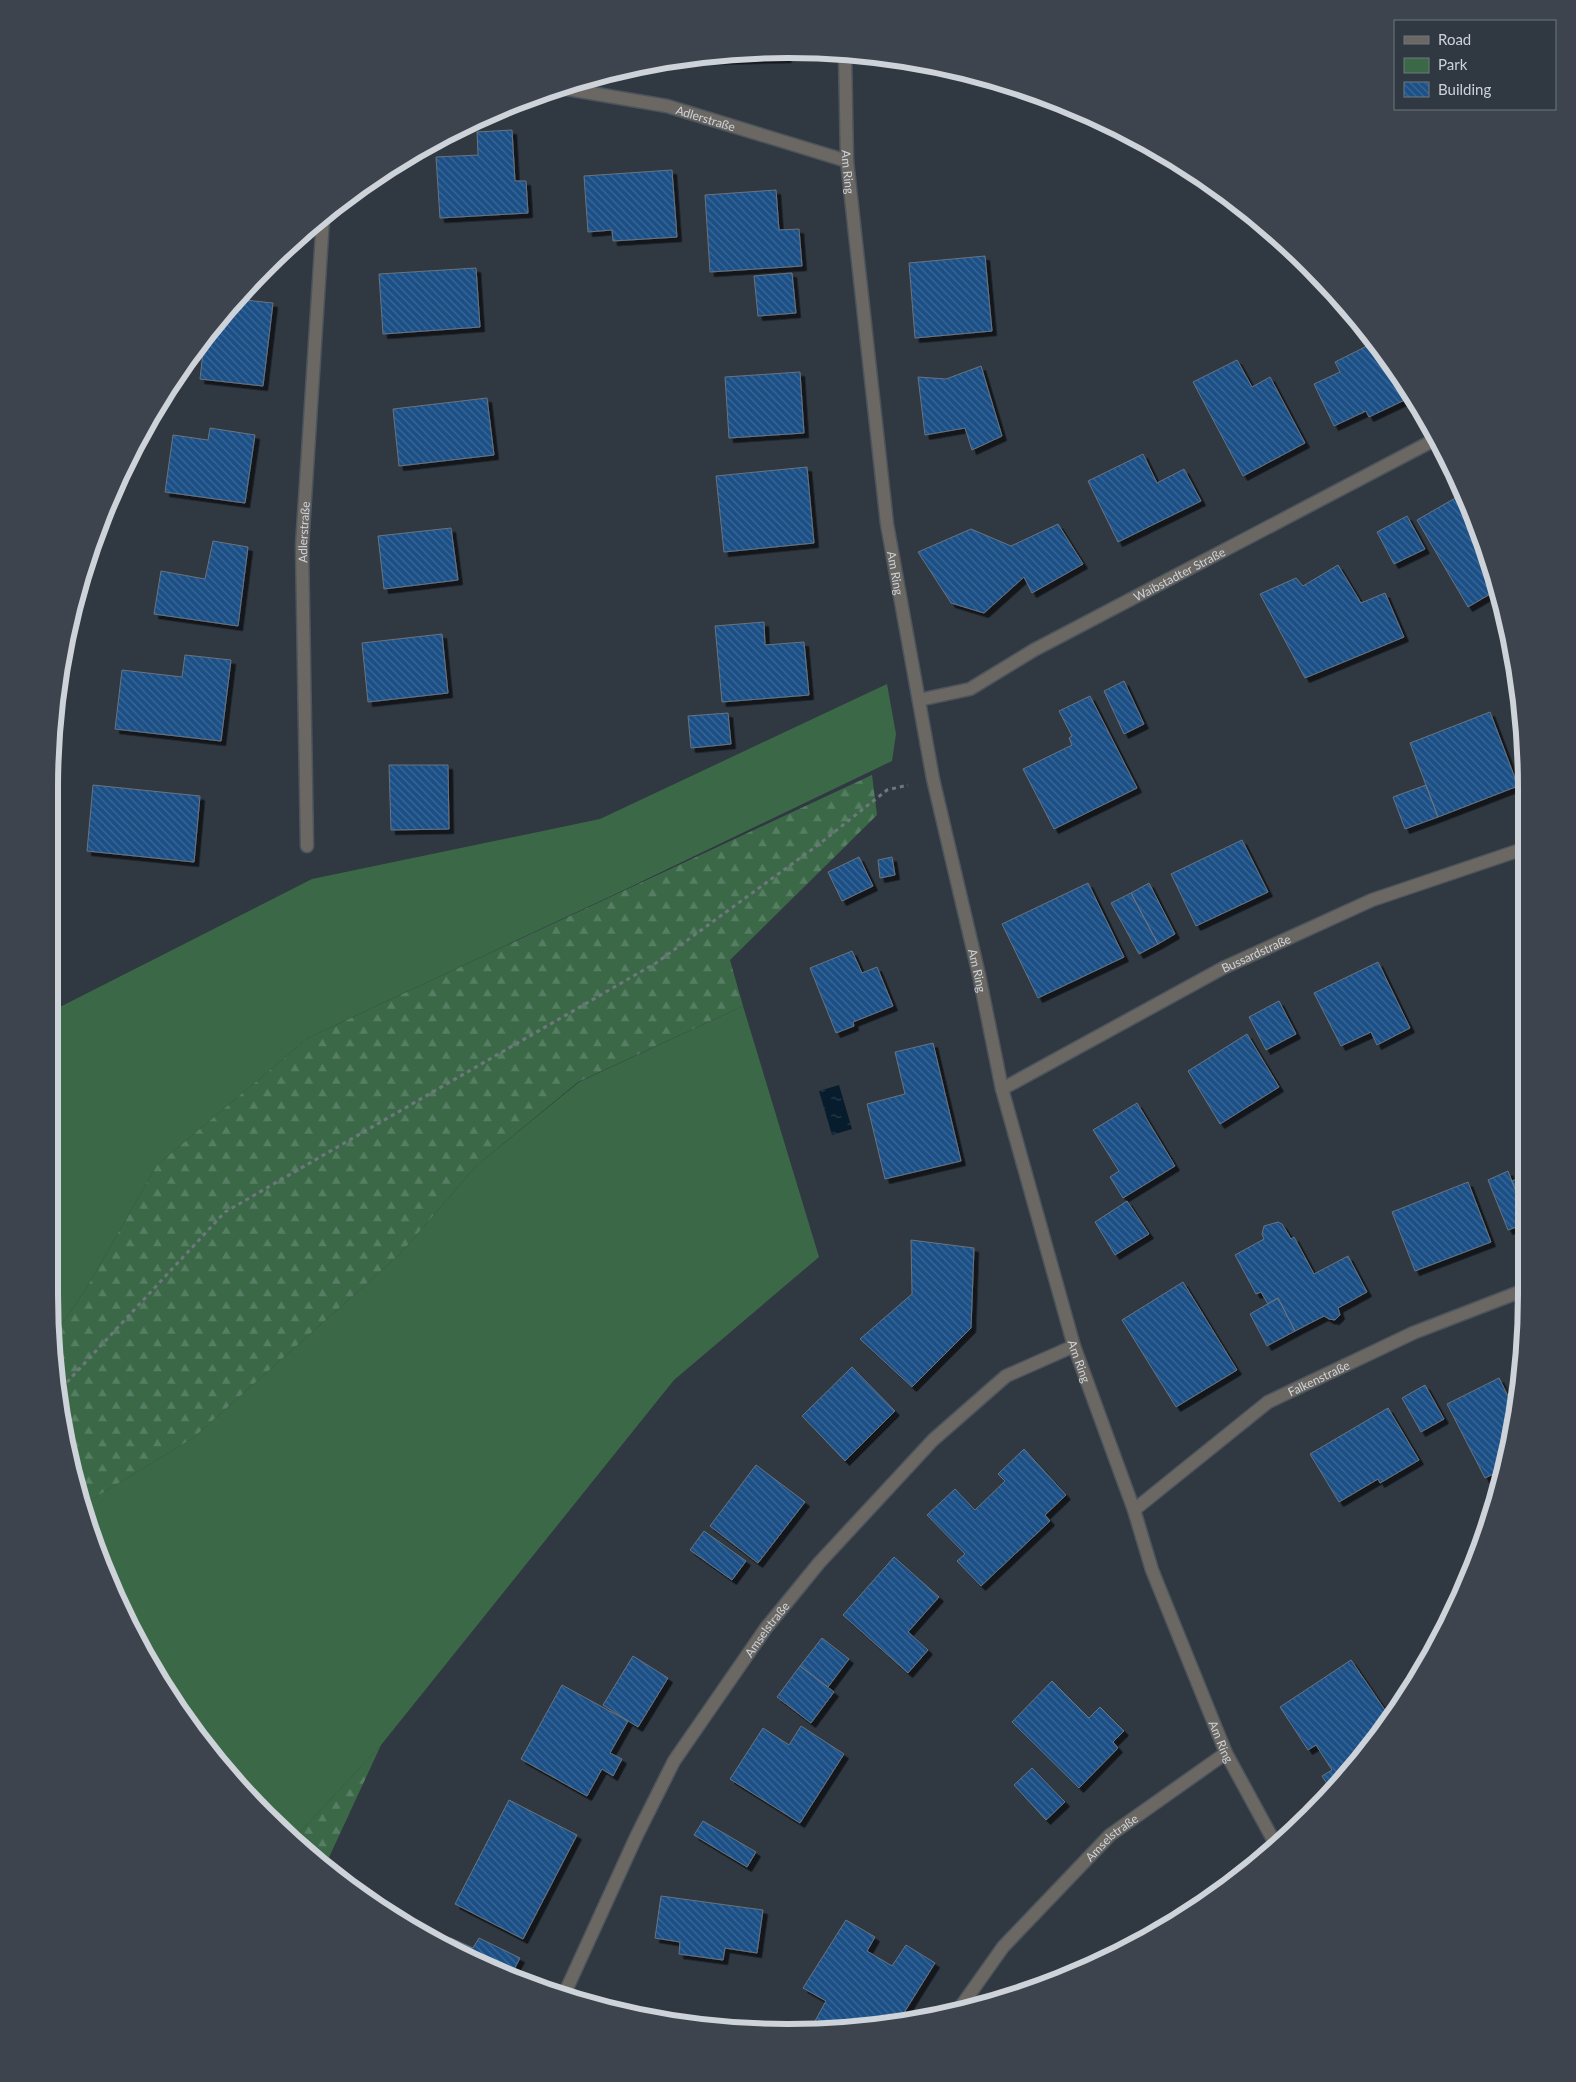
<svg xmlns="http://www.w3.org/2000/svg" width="1576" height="2082" font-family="Lato,sans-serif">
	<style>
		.green { fill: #3b6948 }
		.forest { fill: url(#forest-firs) }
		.water { fill: url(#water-ripples) }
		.building { fill: url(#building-back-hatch); stroke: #6a737e; filter: url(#shadow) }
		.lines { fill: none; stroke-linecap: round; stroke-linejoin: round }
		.minor-casing { stroke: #4c545c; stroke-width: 15 }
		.path { stroke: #6f777e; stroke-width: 3; stroke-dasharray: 4 4; stroke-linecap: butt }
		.minor { stroke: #6b6762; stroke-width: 12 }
		.labels { text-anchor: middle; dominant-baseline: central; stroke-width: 4; stroke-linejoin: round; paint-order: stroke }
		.street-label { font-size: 12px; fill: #cdd3d9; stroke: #303841 }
		.rim { fill: none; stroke: #cdd3d9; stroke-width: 6 }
	</style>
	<defs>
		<pattern id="forest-firs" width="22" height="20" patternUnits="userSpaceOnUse" patternTransform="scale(1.25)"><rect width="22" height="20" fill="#3b6948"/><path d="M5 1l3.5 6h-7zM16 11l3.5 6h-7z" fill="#567e62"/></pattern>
		<pattern id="water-ripples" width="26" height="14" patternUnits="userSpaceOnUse" patternTransform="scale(1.25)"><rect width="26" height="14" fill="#071c2c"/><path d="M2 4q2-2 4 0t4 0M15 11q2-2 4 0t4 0" fill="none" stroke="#2a3c4a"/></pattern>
		<pattern id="building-back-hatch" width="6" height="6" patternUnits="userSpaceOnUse" patternTransform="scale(1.25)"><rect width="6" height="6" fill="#1c5086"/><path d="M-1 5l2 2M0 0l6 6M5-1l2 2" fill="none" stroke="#3c6896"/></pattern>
		<filter id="shadow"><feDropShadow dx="4.5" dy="4.5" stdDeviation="0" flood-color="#0009"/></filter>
	</defs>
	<rect width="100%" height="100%" fill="#303841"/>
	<path class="green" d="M887,684L896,734L892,761L624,890L308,1038L157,1165L86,1289L55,1334L52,1011L312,879L600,819Z
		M743,1006L819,1257L674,1380L381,1745L293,1840C213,1774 145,1672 105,1577C96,1554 89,1529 81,1506L193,1438L400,1254L476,1166L579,1082Z"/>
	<path class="forest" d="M872,775L877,815L730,960L743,1006L578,1082L476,1166L400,1254L193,1438L81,1506L74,1486L55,1391V1334L86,1289L157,1165L308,1038Z
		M381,1745L325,1866L293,1840Z"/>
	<path class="water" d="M839,1085L852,1129L832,1135L819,1091Z"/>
	<path class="building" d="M786,49L787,58L711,60V56Z
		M711,56V60L672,61V60Z
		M512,130L515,181H526L528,213L440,218L436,157L478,155L477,132Z
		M672,170L677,237L613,241L612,230L588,232L584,176Z
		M776,190L779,230L799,229L802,266L710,272L705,195Z
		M985,256L992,331L915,338L909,263Z
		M476,268L480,327L383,334L379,274Z
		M792,273L796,313L758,316L754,276Z
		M236,299L273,303L263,386L200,379L205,334Z
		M1370,337L1403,377L1413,396L1369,417L1366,411L1334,426L1314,384L1340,372L1335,362L1373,343Z
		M1237,360L1252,387L1270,377L1305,443L1243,476L1193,382Z
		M981,366L1002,436L972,450L965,428L925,435L918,377L946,379Z
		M800,372L804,433L729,438L725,377Z
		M487,398L494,455L399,466L393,409Z
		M210,428L255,435L245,503L165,492L173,435L208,440Z
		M1143,454L1157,483L1184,469L1201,501L1118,542L1088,481Z
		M807,467L814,543L724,552L716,476Z
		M1464,493L1488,550L1497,590L1468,607L1417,520Z
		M1407,516L1425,549L1394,564L1377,532Z
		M1058,524L1083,564L1032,593L1024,577L984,613L951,603L918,552L971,529L1011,546Z
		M451,528L458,580L384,589L378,536Z
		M213,541L248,547L238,626L154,614L161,571L205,579Z
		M1338,565L1361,603L1385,593L1404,637L1305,678L1260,594L1296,578L1303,586Z
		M764,622L765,645L804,642L809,695L722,702L715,626Z
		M442,634L448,693L368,702L362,643Z
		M185,655L231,660L221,741L115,729L122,670L182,677Z
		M1124,681L1144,724L1124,734L1104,691Z
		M1090,696L1137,788L1054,829L1023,769L1072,745L1069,738L1072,736L1059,711Z
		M1490,712L1518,786L1438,817L1410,743Z
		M728,713L731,744L691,748L688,716Z
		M389,765H448L449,829L391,830Z
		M93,785L200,796L194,862L87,851Z
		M1426,785L1438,817L1405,829L1393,797Z
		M1242,840L1268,892L1196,926L1171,874Z
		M859,857L873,886L842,901L828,872Z
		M892,857L895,875L880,878L878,860Z
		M1088,883L1124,957L1038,998L1002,924Z
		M1149,883L1175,934L1158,944L1131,893Z
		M1131,893L1158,944L1139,954L1111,903Z
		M852,951L862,973L877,967L893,1006L853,1022L854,1026L836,1033L810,968Z
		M1378,962L1410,1028L1377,1045L1371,1032L1341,1046L1314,993Z
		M1279,1001L1296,1034L1266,1050L1249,1017Z
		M1247,1034L1279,1087L1220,1124L1188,1071Z
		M933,1043L961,1161L885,1179L867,1104L905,1094L895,1052Z
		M1137,1103L1175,1166L1123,1198L1110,1177L1119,1171L1093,1130Z
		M1508,1171L1526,1218L1527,1223L1508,1230L1488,1180Z
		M1526,1175V1205L1522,1207L1512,1181Z
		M1468,1182L1491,1242L1415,1271L1392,1212Z
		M1127,1201L1149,1234L1115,1255L1095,1222Z
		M1278,1222L1282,1224L1291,1239L1294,1237L1314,1274L1348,1256L1367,1292L1338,1308L1340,1315L1335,1320L1329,1319L1324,1316L1295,1331L1278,1298L1268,1304L1261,1292L1256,1294L1235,1255L1264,1239L1262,1234L1264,1226Z
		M911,1240L974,1248L971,1328L912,1387L860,1339L912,1294Z
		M1183,1282L1237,1370L1176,1407L1122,1320Z
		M1278,1298L1295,1331L1267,1346L1250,1314Z
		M852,1367L895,1411L845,1461L802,1416Z
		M1499,1378L1516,1412L1502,1470L1485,1478L1447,1404Z
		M1425,1385L1444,1419L1421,1432L1402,1398Z
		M1388,1408L1419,1460L1380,1483L1378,1479L1339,1502L1310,1454Z
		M1024,1449L1066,1495L1045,1515L1050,1521L981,1586L957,1561L965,1554L927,1515L955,1489L975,1510L1005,1481L998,1474Z
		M756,1465L805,1502L758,1563L710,1526Z
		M704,1531L746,1561L732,1580L690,1550Z
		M894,1557L939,1597L908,1632L928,1650L908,1673L843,1615Z
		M822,1638L849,1659L828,1687L800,1666Z
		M633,1656L668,1678L638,1727L603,1705Z
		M1351,1660L1391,1719L1365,1751L1351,1760L1354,1764L1332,1791L1322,1776L1332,1770L1316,1745L1308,1750L1280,1707Z
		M800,1666L834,1692L811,1723L777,1697Z
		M1052,1681L1089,1718L1100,1707L1124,1731L1113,1742L1118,1748L1079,1788L1012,1722Z
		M562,1685L628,1721L610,1753L622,1759L613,1776L602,1769L587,1796L521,1759Z
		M801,1726L844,1754L800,1823L730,1779L763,1728L789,1745Z
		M1365,1751L1354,1764L1351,1760Z
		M1032,1768L1065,1802L1046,1820L1014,1785Z
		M509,1800L577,1835L523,1939L455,1904Z
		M703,1821L756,1852L747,1867L694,1835Z
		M661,1896L763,1910L757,1953L725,1948L723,1960L679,1954L680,1942L655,1938Z
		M846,1920L875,1937L867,1951L892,1966L906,1945L935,1963L897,2024L886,2025L875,2018L869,2027L836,2032H809L826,2001L803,1988Z
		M1156,1921L1163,1929L1120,1954L1118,1952Z
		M451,1938L473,1948L479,1938L520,1958L510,1977L461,1957L438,1944Z"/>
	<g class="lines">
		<g class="minor-casing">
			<g id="minor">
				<path id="s1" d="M845,54L847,161L887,524L933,779L979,975L1002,1089L1074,1346L1134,1510L1152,1570L1226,1753L1276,1845"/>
				<path id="s2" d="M561,88L667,106L847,161"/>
				<path id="s3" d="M919,700L970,689L1034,650L1438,438"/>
				<path id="s4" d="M307,846L302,546L323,218"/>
				<path id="s5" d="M1002,1089L1223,968L1372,900L1523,849"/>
				<path id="s6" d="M1134,1510L1268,1402L1413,1333L1527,1289"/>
				<path id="s7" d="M563,1997L637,1835L674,1761L766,1628L819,1563L933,1440L1006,1376L1074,1346"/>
				<path id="s8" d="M957,2012L1003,1947L1110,1835L1226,1753"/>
			</g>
		</g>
		<path class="path" d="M56,1394L225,1212L656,963L818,845L887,790L908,785"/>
		<use href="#minor" class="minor"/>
	</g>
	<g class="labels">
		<g class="street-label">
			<text stroke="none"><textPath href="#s2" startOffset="148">Adlerstraße</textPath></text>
			<text stroke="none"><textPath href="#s1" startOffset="118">Am Ring</textPath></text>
			<text stroke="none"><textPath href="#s4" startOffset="314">Adlerstraße</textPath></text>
			<text stroke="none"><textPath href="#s1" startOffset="522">Am Ring</textPath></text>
			<text stroke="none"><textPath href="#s3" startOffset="291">Waibstadter Straße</textPath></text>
			<text stroke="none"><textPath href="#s5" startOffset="288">Bussardstraße</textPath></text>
			<text stroke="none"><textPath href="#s1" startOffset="928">Am Ring</textPath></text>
			<text stroke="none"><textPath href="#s1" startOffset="1332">Am Ring</textPath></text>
			<text stroke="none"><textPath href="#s6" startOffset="228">Falkenstraße</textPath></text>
			<text stroke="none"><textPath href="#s7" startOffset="422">Amselstraße</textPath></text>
			<text stroke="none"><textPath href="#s1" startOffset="1738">Am Ring</textPath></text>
			<text stroke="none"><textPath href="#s8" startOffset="234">Amselstraße</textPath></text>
		</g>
	</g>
	<path d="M0 0H1576V2082H0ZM788 58H788A730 730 0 0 1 1518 788V1294A730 730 0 0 1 788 2024H788A730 730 0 0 1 58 1294V788A730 730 0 0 1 788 58Z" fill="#3d444d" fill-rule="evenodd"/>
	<path class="rim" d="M788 58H788A730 730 0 0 1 1518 788V1294A730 730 0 0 1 788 2024H788A730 730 0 0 1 58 1294V788A730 730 0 0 1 788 58Z"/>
	<rect x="1394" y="20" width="162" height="90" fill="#303841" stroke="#6f767e"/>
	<rect x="1404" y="36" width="25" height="8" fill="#6b6762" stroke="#6f767e"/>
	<text x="1438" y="45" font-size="15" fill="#cdd3d9">Road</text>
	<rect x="1404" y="58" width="25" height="15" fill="#3b6948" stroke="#6f767e"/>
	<text x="1438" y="70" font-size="15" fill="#cdd3d9">Park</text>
	<rect x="1404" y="82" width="25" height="15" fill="url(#building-back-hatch)" stroke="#6f767e"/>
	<text x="1438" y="95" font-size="15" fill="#cdd3d9">Building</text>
</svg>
